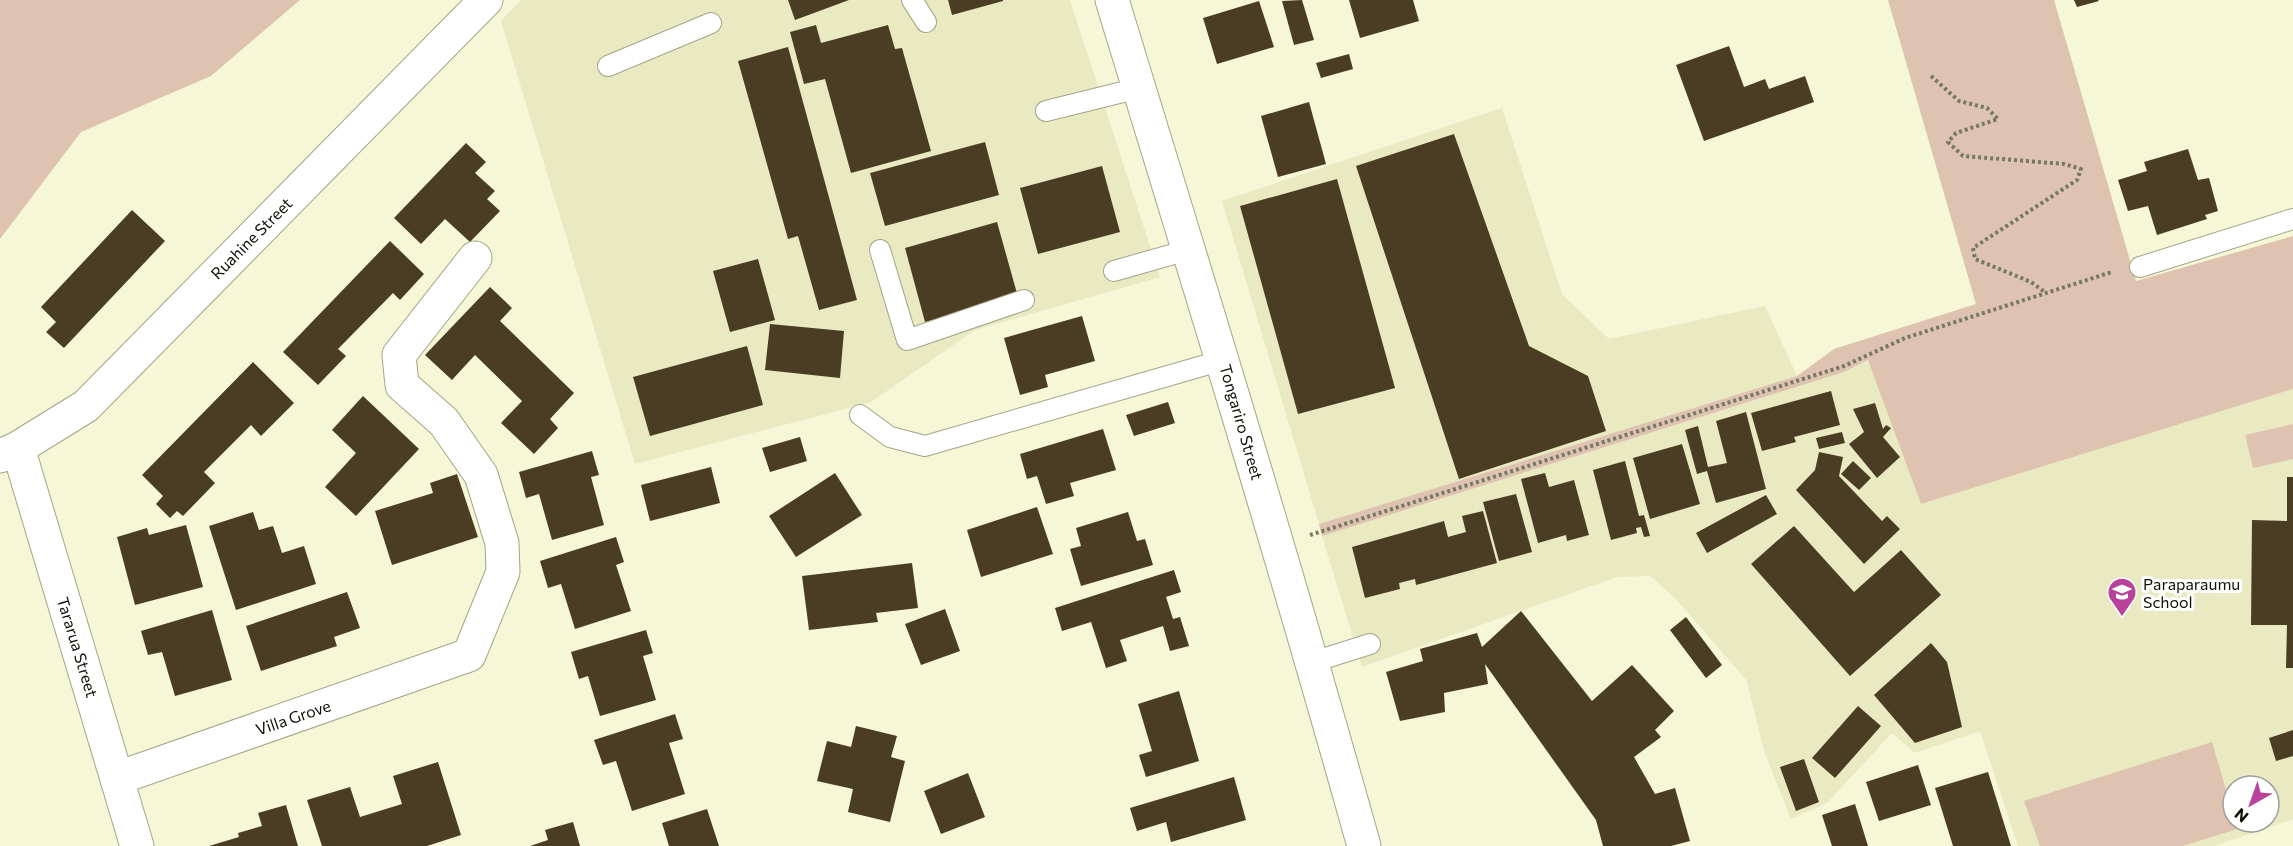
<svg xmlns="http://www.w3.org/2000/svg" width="2293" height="846" font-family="Commissioner,sans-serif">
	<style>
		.built { fill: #e9eac2; fill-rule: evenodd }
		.green { fill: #ddc3b0 }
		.building { fill: #4a3d24 }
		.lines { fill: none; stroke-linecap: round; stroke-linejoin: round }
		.service-casing { stroke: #a4a587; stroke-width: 22 }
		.minor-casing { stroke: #a4a587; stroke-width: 35 }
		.path { stroke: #777863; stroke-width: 4; stroke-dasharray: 3 3; stroke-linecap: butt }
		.service { stroke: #fff; stroke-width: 20 }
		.minor { stroke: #fff; stroke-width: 33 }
		.labels { text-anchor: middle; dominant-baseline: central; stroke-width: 6; stroke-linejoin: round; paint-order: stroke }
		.street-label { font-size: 16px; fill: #101005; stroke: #fff }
		.poi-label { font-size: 16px; fill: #101005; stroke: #fff; text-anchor: start }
	</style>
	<rect width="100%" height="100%" fill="#f5f7d6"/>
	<path class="built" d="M521,0H1070L1160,277L975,330L871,402L635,464L501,21Z
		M1502,108L1562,294L1609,339L1765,306L1797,376L1319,524L1222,201Z
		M1869,360L1921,504L2293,389V819L2214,846H2018L1980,731L1915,753L1892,733L1827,803L1791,819L1764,751L1747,681L1676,599L1650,576L1617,577L1362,667L1322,536L1844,372ZM2233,786H2269V822H2233Z"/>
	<path class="green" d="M0,0H300L211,76L81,132L0,239Z
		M1888,0H2054L2136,281L2293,236V389L1921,504L1868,360L1844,372L1322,536L1319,524L1797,376L1834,349L1976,304Z
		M2293,424V459L2253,468L2245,435Z
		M2212,742L2233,814V822H2235L2237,829L2183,846H2040L2024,801Z"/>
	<path class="building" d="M788,0H849L795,20Z
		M948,0H1003V1L952,15Z
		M1302,0L1314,40L1294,45L1282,1Z
		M1349,0H1413L1419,21L1360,38Z
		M2074,0H2098L2099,1L2077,7Z
		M1259,1L1274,47L1217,64L1203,18Z
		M816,25L821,43L888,25L895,49L902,48L931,151L851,173L825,79L804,84L790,32Z
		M1729,46L1744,87L1765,79L1769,89L1805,76L1814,102L1704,141L1676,65Z
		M788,47L857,300L819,310L798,236L788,239L738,61Z
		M1349,54L1353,69L1321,78L1316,63Z
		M1309,102L1326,164L1278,177L1261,116Z
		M1454,134L1529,346L1588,376L1606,431L1459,479L1356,166Z
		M985,142L999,195L885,226L870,173Z
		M466,143L486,162L475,173L495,191L487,199L500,211L470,242L445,219L421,244L394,218Z
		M2188,149L2198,180L2209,178L2218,211L2205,215L2207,219L2157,235L2148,206L2128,211L2118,180L2147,171L2144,162Z
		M1102,166L1120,232L1038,254L1020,188Z
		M1337,179L1395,388L1298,414L1240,206Z
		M132,210L165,241L64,348L46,332L56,322L41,307Z
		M997,222L1018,297L925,322L905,248Z
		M390,241L424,274L400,300L393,293L338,349L346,356L318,385L283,352Z
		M758,259L775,320L730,332L713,271Z
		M490,287L512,308L500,321L574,393L550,419L558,428L534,454L501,423L522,401L475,355L452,380L425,355Z
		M1082,316L1095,361L1045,375L1048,387L1020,395L1004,338Z
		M770,324L844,331L840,378L765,370Z
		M747,346L763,405L650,436L633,377Z
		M253,362L294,403L261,436L251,425L204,472L215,483L183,516L177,511L170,518L156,504L163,496L142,475Z
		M1831,391L1840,425L1794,437L1796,442L1762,451L1751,413Z
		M363,396L419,449L356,516L325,487L356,453L332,430Z
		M1168,402L1175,423L1134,436L1126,415Z
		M1875,403L1883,429L1886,425L1891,428L1883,437L1900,457L1877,478L1849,444L1864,432L1853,409Z
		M1746,412L1766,489L1716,503L1707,471L1697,474L1685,430L1698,426L1708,467L1727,463L1716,421Z
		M1103,429L1116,470L1070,483L1074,496L1046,504L1037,476L1027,479L1020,454Z
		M1842,432L1845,443L1819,449L1816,438Z
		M800,437L807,461L770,472L762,448Z
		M1682,444L1700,504L1650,519L1633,458Z
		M592,451L599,475L591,477L604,525L552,540L539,494L526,498L519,472Z
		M1819,452L1843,457L1839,476L1882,521L1887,516L1900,529L1864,564L1796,490L1815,470Z
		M1625,461L1639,516L1644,515L1650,536L1644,537L1641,527L1636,528L1637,533L1611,540L1593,470Z
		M1853,461L1871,478L1859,490L1841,474Z
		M711,467L720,503L650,521L641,485Z
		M835,473L862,515L796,557L769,516Z
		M1545,473L1549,487L1574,480L1589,535L1567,541L1566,535L1538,543L1521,479Z
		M457,474L478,537L392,565L375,511L433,493L430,483Z
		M2287,477H2293V668H2286L2287,625H2251L2252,520L2287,521Z
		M1516,494L1532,552L1499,561L1483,502Z
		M1766,495L1777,514L1707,553L1696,533Z
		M1037,507L1053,554L981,577L967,530Z
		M1483,511L1497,563L1416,585L1415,579L1399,583L1400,589L1365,598L1352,547L1444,521L1448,537L1466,532L1462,516Z
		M253,512L259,530L273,526L282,553L304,546L316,584L236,610L209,526Z
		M1128,512L1137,541L1145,539L1153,565L1081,586L1070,549L1081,546L1076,528Z
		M186,525L203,587L135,605L117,537L147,528L149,535Z
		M1794,526L1854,592L1901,550L1941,595L1850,676L1751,564Z
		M616,537L624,562L616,565L631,611L575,629L561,584L548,588L540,561Z
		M912,563L918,608L876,613L878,622L809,630L802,576Z
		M1174,570L1181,592L1166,597L1173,619L1180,617L1189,646L1170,651L1163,626L1120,640L1127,661L1106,668L1091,622L1062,631L1055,608Z
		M347,592L360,628L334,637L337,646L261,671L246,626Z
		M945,609L960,651L921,665L905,624Z
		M212,610L232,680L175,696L162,652L148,655L141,631Z
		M1521,611L1592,701L1632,665L1674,711L1655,730L1661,737L1634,757L1655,794L1675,788L1690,841L1671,846H1603L1596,820L1485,664L1488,684L1444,693L1445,712L1400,721L1386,672L1423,661L1420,649L1477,633L1482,647Z
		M1686,617L1722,665L1706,678L1670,630Z
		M646,630L653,653L643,656L656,700L600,716L588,676L579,679L571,652Z
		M1931,643L1947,662L1962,727L1915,743L1874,695Z
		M1179,691L1199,761L1146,777L1139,755L1152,751L1138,704Z
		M1858,706L1881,726L1835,778L1812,758Z
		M675,714L683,739L669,743L685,794L632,811L616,761L603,765L594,740Z
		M856,726L897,736L891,757L905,761L890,822L848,812L853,789L817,781L827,741L851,747Z
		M2293,730V756L2276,761L2269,738Z
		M1804,759L1819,802L1796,811L1780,767Z
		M438,762L461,835L427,846H322L307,800L350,787L360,817L402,804L393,776Z
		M1918,765L1931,805L1879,821L1866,782Z
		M1988,772L2011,846H1953L1935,788Z
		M968,773L985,817L941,834L924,791Z
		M1234,777L1246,820L1171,842L1166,822L1137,831L1130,808Z
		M1855,804L1868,846H1832L1822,815Z
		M286,805L298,846H209L239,837L238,833L262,826L258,813Z
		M707,809L719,846H669L662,823Z
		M573,822L580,846H530L548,840L545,830Z"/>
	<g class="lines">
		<g class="service-casing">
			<path id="service" d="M912,0L926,22
				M608,66L711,23
				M1046,111L1139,88
				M880,250L907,340L1024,300
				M2140,267L2293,219
				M1114,271L1188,250
				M860,415L890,437L925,446L1223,360
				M1313,662L1370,644"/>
		</g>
		<g class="minor-casing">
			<path id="minor" d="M1112,0C1198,281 1285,563 1364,846
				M18,448L137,846
				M0,456L18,448L86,406L486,0
				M118,778L469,655L503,572L502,543L481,475L444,422L402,385L399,355L475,258"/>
		</g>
		<path class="path" d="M1931,76L1959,101L1987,108L1998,119L1956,133L1948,142L1963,156L2064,164L2081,169L2077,180L1973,248L1975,259L2031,282L2046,293
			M1310,535L1844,366L1905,338L2112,272"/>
		<use href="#service" class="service"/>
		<use href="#minor" class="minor"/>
	</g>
	<defs>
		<g id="school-pin" transform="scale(1.5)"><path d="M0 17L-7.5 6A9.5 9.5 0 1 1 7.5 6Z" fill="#b84299" stroke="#fff"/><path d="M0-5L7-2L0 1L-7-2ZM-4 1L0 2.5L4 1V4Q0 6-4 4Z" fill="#fff"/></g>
	</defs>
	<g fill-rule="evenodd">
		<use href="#school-pin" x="2122" y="592"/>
	</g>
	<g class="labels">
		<g class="street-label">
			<text transform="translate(251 238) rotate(-45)">Ruahine Street</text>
			<text transform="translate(1242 422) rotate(74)">Tongariro Street</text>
			<text transform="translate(78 647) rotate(73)">Tararua Street</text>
			<text transform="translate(293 717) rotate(-19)">Villa Grove</text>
		</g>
		<g class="poi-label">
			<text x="2143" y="583">Paraparaumu<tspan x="2143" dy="18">School</tspan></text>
		</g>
	</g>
	<g transform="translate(2251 804) rotate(220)"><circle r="28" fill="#ffffff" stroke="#9f9f9b" stroke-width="1.5"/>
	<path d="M0-4.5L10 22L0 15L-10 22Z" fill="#b84299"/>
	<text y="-9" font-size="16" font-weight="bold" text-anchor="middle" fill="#101005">N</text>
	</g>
</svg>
